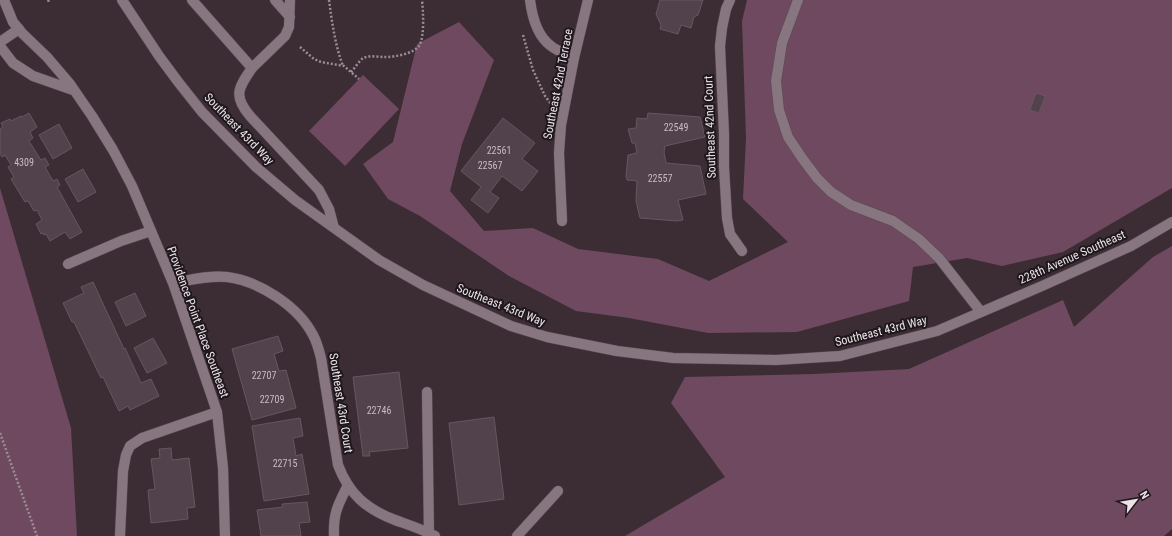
<svg xmlns="http://www.w3.org/2000/svg" width="1172" height="536" font-family="'Roboto Condensed',sans-serif">
	<style>
		.green { fill: #6f4960 }
		.building { fill: #52424b; stroke: #66565f }
		.lines { fill: none; stroke-linecap: round; stroke-linejoin: round }
		.lane-casing { stroke: #574a52; stroke-width: 11 }
		.street-casing { stroke: #574a52; stroke-width: 11 }
		.secondary-casing { stroke: #574a52; stroke-width: 11 }
		.path { stroke: #9a8e94; stroke-width: 2.5; stroke-dasharray: 2 2; stroke-linecap: butt }
		.lane { stroke: #87757f; stroke-width: 10 }
		.street { stroke: #87757f; stroke-width: 10 }
		.secondary { stroke: #87757f; stroke-width: 10 }
		.labels { text-anchor: middle; dominant-baseline: central; stroke-width: 4; stroke-linejoin: round; paint-order: stroke }
		.number-label { font-size: 10px; fill: #c6bac0 }
		.street-label { font-size: 12px; fill: #ece2e7; stroke: #1e171b }
	</style>
	<rect width="100%" height="100%" fill="#3c2d35"/>
	<path class="green" d="M747,0H1172V188L1063,252L1002,266L967,258L913,267L909,301L797,332L708,333L629,318L576,311L509,276L420,216L388,199L363,164L393,142L417,44L459,22L494,60L462,144L450,191L484,231L533,228L578,249L658,259L709,281L788,242L743,199L746,138L742,21Z
		M363,75L399,109L345,166L309,131Z
		M0,188L71,428L77,536H0Z
		M1172,246V529L1164,536H625L725,477L671,403L685,377L814,374L909,369L1063,300L1074,327L1153,257Z"/>
	<path class="building" d="M660,0H703L698,15L694,17L691,28L681,25L678,34L660,29L661,25L656,14Z
		M1036,93L1045,96L1039,113L1030,110Z
		M29,113L37,127L30,132L33,138L29,141L41,160L45,158L49,165L45,167L53,181L57,179L60,185L57,187L82,232L70,239L65,232L50,241L46,234L44,235L43,233L41,234L36,224L42,220L37,210L34,211L28,201L25,202L11,179L14,177L8,167L11,165L5,155L2,157L0,153V129L3,127L1,123L10,119L11,121L21,116L22,117Z
		M648,113L700,117L705,137L665,146L664,152L666,163L700,166L706,194L678,200L683,220L677,221L640,218L636,201L637,181L627,180L626,176L628,155L637,153L635,143H632L628,129L636,128L637,118L647,119Z
		M503,118L535,143L522,159L538,171L522,191L502,176L490,192L499,198L488,213L471,200L481,187L461,171Z
		M59,124L72,148L53,159L39,135Z
		M83,169L96,192L78,202L65,179Z
		M93,282L124,349L125,348L141,383L151,379L159,396L130,410L128,406L119,411L103,377L101,378L74,322H72L63,303L84,293L81,287Z
		M135,293L146,316L126,326L115,302Z
		M278,336L283,351L274,354L279,371L286,370L296,408L252,420L232,349Z
		M153,338L167,363L147,373L134,348Z
		M399,372L408,448L369,452L370,456H363L353,377Z
		M494,417L504,499L459,505L449,423Z
		M300,418L303,436L293,438L296,456L302,454L309,494L264,501L252,426Z
		M171,448L172,460L189,458L195,507L187,508L188,519L151,523L148,490L155,489L151,459L160,458L159,449Z
		M307,502L310,522L299,523L301,536H261L257,510L283,507L282,504Z"/>
	<g class="lines">
		<g class="lane-casing">
			<path id="lane" d="M530,0C532,16 537,36 551,46C557,51 567,54 574,58
				M0,42L19,29
				M68,264L121,241L151,231
				M427,392L429,536
				M334,536C333,513 338,505 348,485"/>
		</g>
		<g class="street-casing">
			<path id="street" d="M4,0L13,22L22,33L47,57L70,84L92,116L113,150L132,186L173,283L217,412L223,468L225,536
				M192,0L252,68L285,36L289,27L290,0
				M275,0L290,17
				M730,0L726,9L722,28L720,46L724,134V167L727,218L730,234L742,251
				M798,0L782,43L776,81L779,110L788,137L802,158L817,178L831,192L851,205L893,221L919,239L939,258L981,312
				M0,46L13,63L33,76L73,90
				M562,221L559,153L561,125L574,58L588,0
				M173,283C191,280 209,275 227,277C259,281 298,306 313,335C317,342 319,350 321,358L338,465C349,494 366,509 395,520C409,525 422,529 435,536
				M120,536L123,471L126,455L130,446L142,438L217,412
				M517,536L558,491"/>
		</g>
		<g class="secondary-casing">
			<path id="secondary" d="M122,0L159,56L179,83L202,112L256,167L295,200L379,260L423,285L511,326L547,337L617,351L673,358L776,360L840,356L937,331L1042,286L1131,246L1172,222
				M252,68C238,88 233,96 250,116L319,190L329,209L334,228"/>
		</g>
		<path class="path" d="M48,0L49,2
			M329,0C332,22 335,45 343,66
			M523,35L533,70L545,96L551,104
			M300,47L314,59L321,62L344,66L359,79
			M351,72C355,68 359,61 363,58C370,55 378,57 385,57C394,57 413,54 419,46C425,37 423,10 422,0
			M0,433L37,536"/>
		<use href="#lane" class="lane"/>
		<use href="#street" class="street"/>
		<use href="#secondary" class="secondary"/>
	</g>
	<g class="labels">
		<g class="number-label">
			<text x="676" y="127">22549</text>
			<text x="499" y="150">22561</text>
			<text x="24" y="162">4309</text>
			<text x="490" y="165">22567</text>
			<text x="660" y="178">22557</text>
			<text x="264" y="375">22707</text>
			<text x="272" y="399">22709</text>
			<text x="379" y="410">22746</text>
			<text x="285" y="463">22715</text>
		</g>
		<g class="street-label">
			<text transform="translate(558 84) rotate(-79)">Southeast 42nd Terrace</text>
			<text transform="translate(710 127) rotate(-92)">Southeast 42nd Court</text>
			<text transform="translate(239 129) rotate(46)">Southeast 43rd Way</text>
			<text transform="translate(1072 257) rotate(-24)">228th Avenue Southeast</text>
			<text transform="translate(501 305) rotate(22)">Southeast 43rd Way</text>
			<text transform="translate(198 322) rotate(70)">Providence Point Place Southeast</text>
			<text transform="translate(881 331) rotate(-14)">Southeast 43rd Way</text>
			<text transform="translate(341 403) rotate(81)">Southeast 43rd Court</text>
		</g>
	</g>
	<g transform="translate(1136 500) rotate(59)" stroke="#1e171b" stroke-width="3" paint-order="stroke">
	<path d="M0-3L7 15L0 10L-7 15Z" fill="#ece2e7"/>
	<text y="-6" font-size="11" font-weight="bold" text-anchor="middle" fill="#ece2e7">N</text>
	</g>
</svg>
